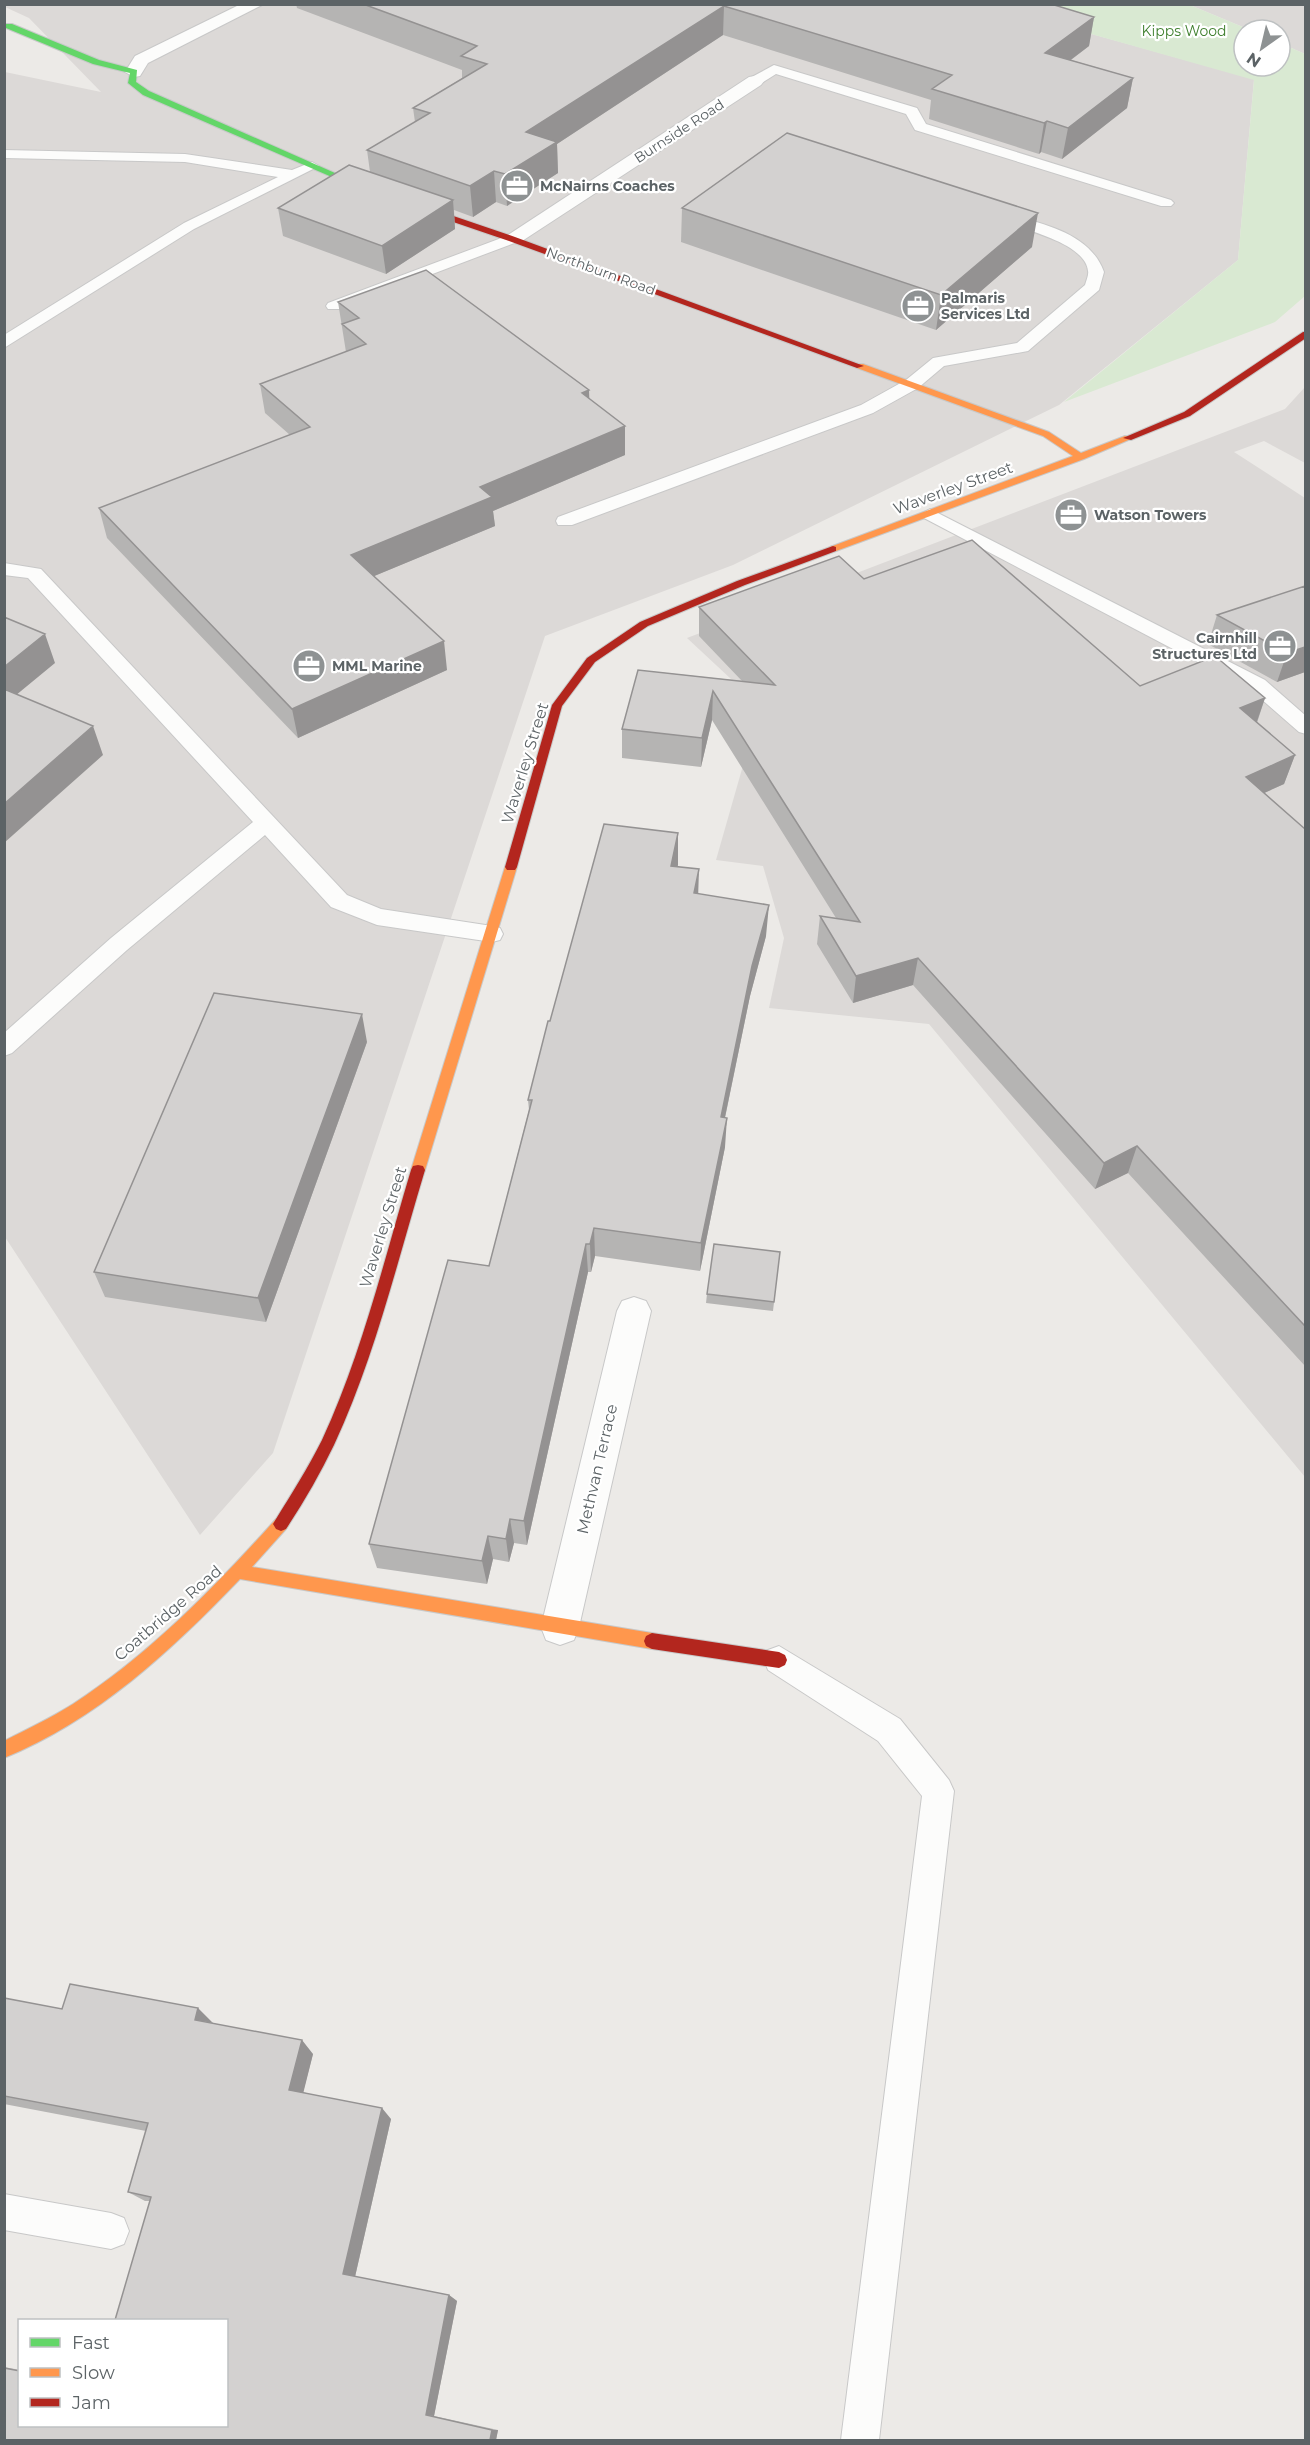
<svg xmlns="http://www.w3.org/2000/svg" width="1310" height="2445" font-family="Montserrat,sans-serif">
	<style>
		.industrial { fill: #dcd9d7 }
		.green { fill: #d9e9d2 }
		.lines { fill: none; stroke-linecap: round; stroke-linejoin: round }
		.lane-casing { stroke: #c8c8c8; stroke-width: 2 }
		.street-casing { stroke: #c8c8c8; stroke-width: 2 }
		.fast-casing { stroke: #c8c9c9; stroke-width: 2 }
		.slow-casing { stroke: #c8c9c9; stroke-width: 2 }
		.jam-casing { stroke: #c8c9c9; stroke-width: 2 }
		.lane { fill: #fcfcfb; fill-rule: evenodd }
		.street { fill: #fcfcfb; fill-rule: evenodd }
		.fast { fill: #63d668; fill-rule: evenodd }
		.slow { fill: #ff974d; fill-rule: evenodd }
		.jam { fill: #b3261e; fill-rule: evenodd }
		.wall { fill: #b5b4b3 }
		.shaded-wall { fill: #949292 }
		.building { fill: #d3d1d0; stroke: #949292; stroke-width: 1.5 }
		.labels { text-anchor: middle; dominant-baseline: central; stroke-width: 4.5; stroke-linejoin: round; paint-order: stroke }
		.far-park-label { font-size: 14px; fill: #418130; stroke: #fff }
		.far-street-label { font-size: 14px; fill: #5c6366; stroke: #fff }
		.far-poi-label { font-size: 14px; font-weight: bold; fill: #5c6366; stroke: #fff; text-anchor: start }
		.street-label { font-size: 16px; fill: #5c6366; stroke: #fff }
	</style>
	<rect width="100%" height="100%" fill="#eceae7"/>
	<path class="industrial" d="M5,4L987,5L1254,79L1238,260L1059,405L733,565L545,636L273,1453L200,1535L5,1237V72L101,92L29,18L5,7Z
		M1190,5H1305V54L1280,43V30H1250Z
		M1305,387V463L1264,441L1234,452L1305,498V1477L929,1024L769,1008L784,938L763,866L716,860L760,706L687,638L1285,409Z"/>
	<path class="green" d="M989,5H1190L1250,30H1244V66H1280V43L1305,54V296L1275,322L1064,402L1238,260L1254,80Z"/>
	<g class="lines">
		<g class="lane-casing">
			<path id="lane" d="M774,65L917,108L926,124L1171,200L1174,203L1171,206H1161L915,130L906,114L776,74L760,84H750V78Z
				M4,150L185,154L292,170L312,162L319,166L194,229L4,348V335L184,223L278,177L185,162L4,158Z
				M1003,213C1040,223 1090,232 1104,272L1099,290L1028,351L944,366L918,388L873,413L572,525H558L556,521L558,517L861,405L906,380L933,358L1017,343L1085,285C1086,281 1089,275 1088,271C1086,243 1020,228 998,221L995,218L998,215Z
				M512,234L517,236L520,239L517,242L340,309H328L326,306L328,303Z
				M930,509L1265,680L1306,716V734L1299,732L1251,690L924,518L921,514Z
				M4,563L41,569L347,895L381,909L492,926L500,928L503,934L500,940L492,942L377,925L331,907L265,835L127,950L12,1053L4,1056V1033L111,938L253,822L28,578L4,575Z
				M779,1646L900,1719L949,1780L954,1791L879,2440H841L922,1796L878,1741L768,1670L764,1660L768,1650Z
				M4,2194L111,2213L124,2218L129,2231L124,2244L111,2249L4,2230Z"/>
		</g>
		<g class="street-casing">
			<path id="street" d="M241,4H264L148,63L140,76L134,77L125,72L135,56Z
				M755,76L764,81L761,85L519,243H505L502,239L749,77Z
				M634,1297L646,1301L651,1311L579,1627L574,1640L560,1645L546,1640L541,1627L617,1311L622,1301Z"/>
		</g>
		<g class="fast-casing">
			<path id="fast" d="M6,24H12L99,60L137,70L136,82L149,91L378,192L371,194L143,95L128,83L130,73L93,64L6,28Z"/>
		</g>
		<g class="slow-casing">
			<path id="slow" d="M857,364H863L1049,432L1081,453L1125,436L1133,438L1084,459L836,551H830V547L1073,456L1043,436L857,368Z
				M511,863L517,867L425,1170L423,1174H413L411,1170L505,867Z
				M281,1517L286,1519L289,1524L286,1529L252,1567L652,1633L658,1636L660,1641L658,1646L652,1649L240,1579C172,1650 97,1720 4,1758V1741C27,1729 51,1718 73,1704C150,1654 215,1587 276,1519Z"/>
		</g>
		<g class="jam-casing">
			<path id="jam" d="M371,190H377L515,237L864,366L857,368L509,241L371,194Z
				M1303,332H1306V338L1190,416L1131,440L1123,438L1184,412Z
				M833,546L836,547V551L745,585L648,626L595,662L562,706L517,867L515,870H507L505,867L552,705L587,658L640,622L737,581Z
				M418,1165L423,1166L425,1170C397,1262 375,1357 334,1445C320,1474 304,1502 286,1529L281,1531L276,1529L273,1524L276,1519C292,1493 308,1468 322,1440C362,1354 384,1260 411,1170L413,1166Z
				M652,1633L779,1652L785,1655L787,1660L785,1665L779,1668L652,1649L646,1646L644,1641L646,1636Z"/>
		</g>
		<use href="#lane" class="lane"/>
		<use href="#street" class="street"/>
		<use href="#fast" class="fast"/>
		<use href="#slow" class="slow"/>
		<use href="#jam" class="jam"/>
	</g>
	<path class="wall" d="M296,4H1051L1094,17L1089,46L1071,60L1133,78L1127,108L1062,159L1041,152L1039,154L929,119L931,100L723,35L557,144L558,173L507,206L496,202L473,217L454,210L455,229L386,274L283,236L278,208L370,172L367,150L415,122L413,108L462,78V70L297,8Z
		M682,208L1032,247L936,330L681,242Z
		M338,302L590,399L625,455L493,511L495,526L374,576L447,670L298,738L107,538L99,508L290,435L265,413L260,384L346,352Z
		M864,579L1140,686L1265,698L1257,723L1295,755L1284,784L1264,793L1305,829V1366L1128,1173L1095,1189L913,985L853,1003L817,944L820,916L836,918L712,720L701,767L622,758V729L638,670L742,681L699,636V607Z
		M1305,586V672L1277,682L1208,644L1217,615Z
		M678,833L677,867L699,894L766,936L750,996L725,1118V1147L700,1271L595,1256L591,1272H588L527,1545L514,1543L509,1562L493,1559L487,1584L377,1568L369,1544L489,1266L529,1110L528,1100L550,1021Z
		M367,1042L266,1322L105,1297L94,1272Z
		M780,1252L773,1311L706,1303L707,1294Z
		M4,1998L62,2009L213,2023L313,2054L303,2092L391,2119L355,2277L449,2295L457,2301L434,2416L498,2430L496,2440H4V2367L20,2370V2426H226L150,2201H145L128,2192L146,2131L4,2104Z"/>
	<path class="shaded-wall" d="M724,6L723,35L557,144L558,173L507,206L505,174L526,132Z
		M1094,17L1089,46L1040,83L1045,53Z
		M1133,78L1127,108L1062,159L1068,128Z
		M1047,121L1041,152L1039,154L1044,123Z
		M494,171L496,202L473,217L470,186Z
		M453,200L455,229L386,274L382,246Z
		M1038,213L1032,247L936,330L941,295Z
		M589,390L590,419L582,393Z
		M625,426V455L493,511L495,526L355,584L351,555L480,487Z
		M45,634L55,663L4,705V667Z
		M444,641L447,670L298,738L292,709Z
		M1305,647V672L1277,682L1287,653Z
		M713,691L712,720L701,767L702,738Z
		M1265,698L1255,727L1240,708Z
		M93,726L103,755L4,843V804Z
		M1295,755L1284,784L1235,806L1246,777Z
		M678,833V865L670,897L671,866Z
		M699,869L698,900L694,893Z
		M769,905L766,936L750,996L719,1146L721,1117L752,966Z
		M918,958L913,985L853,1003L856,976Z
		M362,1014L367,1042L266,1322L258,1298Z
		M727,1118L725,1147L700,1271L701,1243Z
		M1137,1146L1128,1173L1095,1189L1104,1163Z
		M594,1228L595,1256L591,1272L590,1244Z
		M586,1244L588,1272L527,1545L524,1521Z
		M510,1519L514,1543L509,1562L506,1539Z
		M488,1536L493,1559L487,1584L482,1561Z
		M198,2008L213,2023L195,2020Z
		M302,2040L313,2054L301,2102L289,2090Z
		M382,2108L391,2119L354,2281L343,2274Z
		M449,2295L457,2301L434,2416L426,2415Z
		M492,2430H498L496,2440H490Z"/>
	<path class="building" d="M363,4H1051L1094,17L1045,53L1133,78L1068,128L1047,121L1044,123L932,89L952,75L724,6L526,132L557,142L505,174L494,171L470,186L367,150L430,113L413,108L487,64L461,56L477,46Z
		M787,133L1038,213L941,295L682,208Z
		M349,165L453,200L382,246L278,208Z
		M426,270L589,390L582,393L625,426L480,487L492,497L351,555L444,641L292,709L99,508L310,427L260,384L366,344L342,324L359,318L338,302Z
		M972,540L1140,686L1215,656L1265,698L1240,708L1295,755L1246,777L1305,829V1326L1137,1146L1104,1163L918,958L856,976L820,916L860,922L713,691L702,738L622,729L638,670L775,685L699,607L839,556L864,579Z
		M1305,586V647L1287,653L1217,615Z
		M4,617L45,634L4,667Z
		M4,689L93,726L4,804Z
		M604,824L678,833L671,866L699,869L694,893L769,905L752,966L721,1117L727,1118L701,1243L594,1228L590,1244H586L524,1521L510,1519L506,1539L488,1536L482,1561L369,1544L448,1260L489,1266L532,1100H528L548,1021H550Z
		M214,993L362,1014L258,1298L94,1272Z
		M714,1244L780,1252L774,1302L707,1294Z
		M70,1984L198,2008L195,2020L302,2040L289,2090L382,2108L343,2274L449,2295L426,2415L492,2430L490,2440H4V2368L20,2371V2426H226V2320H115L151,2197L128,2192L148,2123L4,2096V1998L62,2009Z"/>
	<defs>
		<g id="office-disc" transform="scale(1.725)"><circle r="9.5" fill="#8e9293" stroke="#fff"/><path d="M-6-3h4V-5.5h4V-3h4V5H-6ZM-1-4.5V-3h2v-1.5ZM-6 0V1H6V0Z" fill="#fff"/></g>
	</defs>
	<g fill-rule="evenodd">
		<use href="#office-disc" x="517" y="186"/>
		<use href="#office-disc" x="918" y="306"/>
		<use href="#office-disc" x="1071" y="515"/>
		<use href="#office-disc" x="1280" y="646"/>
		<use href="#office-disc" x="309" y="666"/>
	</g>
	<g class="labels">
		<g class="far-park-label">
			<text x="1184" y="31">Kipps Wood</text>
		</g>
		<g class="far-street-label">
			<text transform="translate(679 131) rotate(-33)">Burnside Road</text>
			<text transform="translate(601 271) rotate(20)">Northburn Road</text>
		</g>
		<g class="far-poi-label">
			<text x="540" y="186">McNairns Coaches</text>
			<text x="941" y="298">Palmaris<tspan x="941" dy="16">Services Ltd</tspan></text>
			<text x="1094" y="515">Watson Towers</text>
			<text x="1257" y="638" text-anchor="end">Cairnhill<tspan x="1257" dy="16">Structures Ltd</tspan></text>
			<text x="332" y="666">MML Marine</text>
		</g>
		<g class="street-label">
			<text transform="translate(953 488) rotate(-20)">Waverley Street</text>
			<text transform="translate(525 763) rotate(-73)">Waverley Street</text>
			<text transform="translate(383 1227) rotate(-73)">Waverley Street</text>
			<text transform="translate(597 1469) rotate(-77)">Methvan Terrace</text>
			<text transform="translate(168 1613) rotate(-41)">Coatbridge Road</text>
		</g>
	</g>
	<rect width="1310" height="2445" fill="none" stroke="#5c6366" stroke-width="12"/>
	<rect x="18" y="2319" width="210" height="108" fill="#ffffff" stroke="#bec1c2" stroke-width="1.5"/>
	<rect x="30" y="2338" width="30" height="9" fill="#63d668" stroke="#bec1c2" stroke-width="1.5"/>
	<text x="72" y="2349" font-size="18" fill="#5c6366">Fast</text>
	<rect x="30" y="2368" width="30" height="9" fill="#ff974d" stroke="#bec1c2" stroke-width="1.5"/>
	<text x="72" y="2379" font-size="18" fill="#5c6366">Slow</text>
	<rect x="30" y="2398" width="30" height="9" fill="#b3261e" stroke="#bec1c2" stroke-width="1.5"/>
	<text x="72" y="2409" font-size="18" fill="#5c6366">Jam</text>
	<g transform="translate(1262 48) rotate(214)"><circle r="28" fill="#ffffff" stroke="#bec1c2" stroke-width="1.5"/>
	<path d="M0-4.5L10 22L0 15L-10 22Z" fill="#8e9293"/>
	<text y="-9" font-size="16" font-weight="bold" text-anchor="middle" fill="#5c6366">N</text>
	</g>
</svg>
